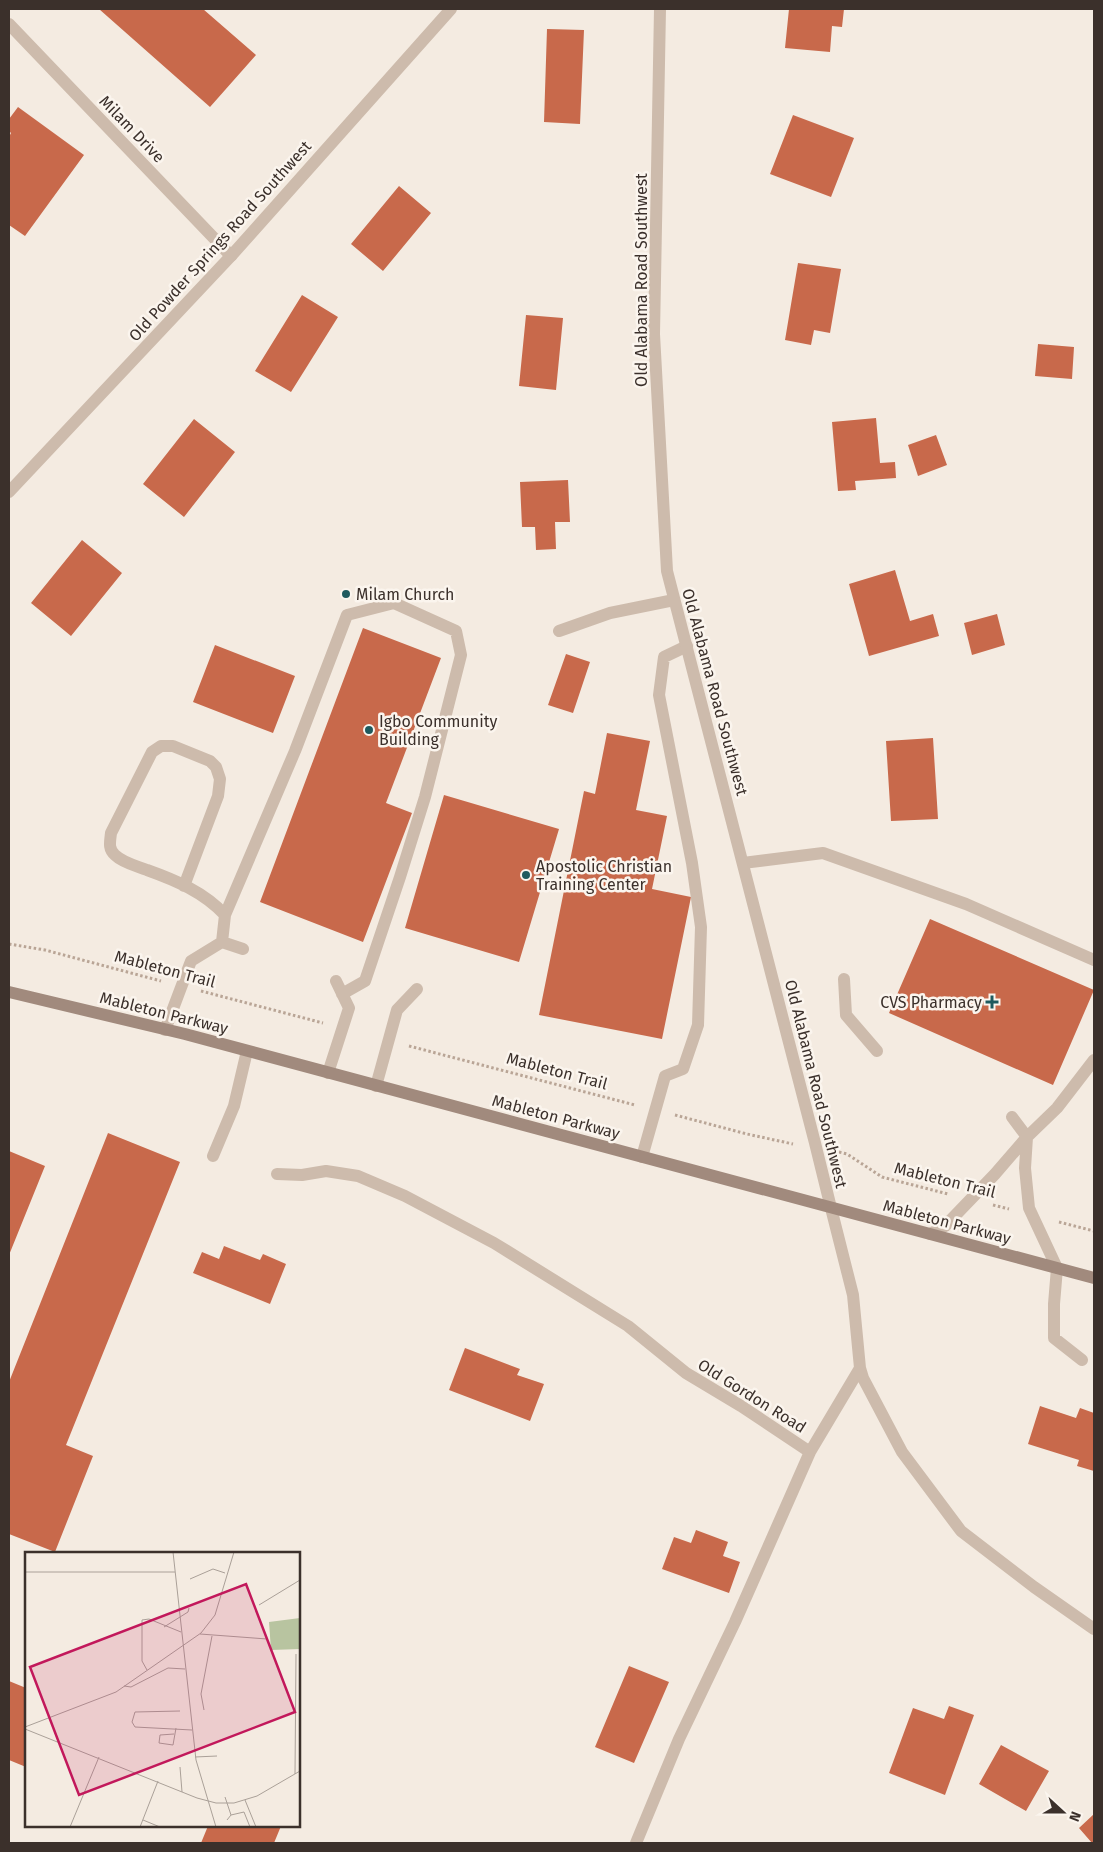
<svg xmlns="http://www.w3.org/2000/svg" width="1103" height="1852" font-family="'Fira Sans',sans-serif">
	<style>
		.building { fill: #c8694b }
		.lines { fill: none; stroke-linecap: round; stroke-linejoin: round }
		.path { stroke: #b9a596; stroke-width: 3; stroke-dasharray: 2.5 2.5; stroke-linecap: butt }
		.service { stroke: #cdbbac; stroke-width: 12 }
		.minor { stroke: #cdbbac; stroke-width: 12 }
		.tertiary { stroke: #cdbbac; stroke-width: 12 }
		.secondary { stroke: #a18a7d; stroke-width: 12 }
		.poi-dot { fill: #1f5a5e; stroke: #fbf5ee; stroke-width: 2 }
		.labels { text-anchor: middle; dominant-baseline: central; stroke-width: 5; stroke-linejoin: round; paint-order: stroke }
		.street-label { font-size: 16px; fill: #3b302b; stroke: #fbf5ee }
		.poi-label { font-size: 16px; fill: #3b302b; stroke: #fbf5ee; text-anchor: start }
		.inset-road { fill: none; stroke: #aaa098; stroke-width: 1 }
		.view { fill: #c2185b; fill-opacity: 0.15; stroke: #c2185b; stroke-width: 2.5 }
		.inset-edge { fill: none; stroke: #3b302b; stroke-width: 2.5 }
	</style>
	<rect width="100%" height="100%" fill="#f4ebe1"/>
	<path class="building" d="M99,9H203L256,55L210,107Z
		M789,9H844L842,27L832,26L830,52L785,48Z
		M547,29L584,30L580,124L544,122Z
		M18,107L84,155L25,236L9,225V137L11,133L9,131V119Z
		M793,115L854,138L831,197L770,174Z
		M399,186L431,213L383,271L351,244Z
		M798,263L841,269L830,333L814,330L811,345L785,340Z
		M302,295L338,317L291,392L255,371Z
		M526,315L563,318L556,390L519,386Z
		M1038,344L1074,347L1072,379L1035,376Z
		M876,418L880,463L895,462L896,478L855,481L856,490L838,491L832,422Z
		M194,419L235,452L184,517L143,484Z
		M936,435L947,465L918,476L908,445Z
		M568,480L570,522H555L556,549L536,550L535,527H522L520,482Z
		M82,540L122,573L71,636L31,603Z
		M895,570L910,621L933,614L939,636L869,656L849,584Z
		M997,614L1005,645L972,655L964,623Z
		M363,628L441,658L386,803L412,813L363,942L260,902Z
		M215,645L295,676L273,733L193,702Z
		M566,654L590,662L573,713L548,705Z
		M607,733L650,741L636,810L667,816L652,889L691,897L662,1039L539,1015L584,791L595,794Z
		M933,738L938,819L891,821L886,741Z
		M444,795L559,829L519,962L405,928Z
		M930,919L1094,990L1053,1085L889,1013Z
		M108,1133L180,1162L66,1445L93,1456L55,1552L9,1534V1382Z
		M9,1151L45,1166L9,1255Z
		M224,1246L260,1260L263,1254L286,1264L270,1304L193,1273L202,1252L219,1259Z
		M465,1348L520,1369L517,1375L544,1384L530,1421L449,1390Z
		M1040,1406L1076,1418L1080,1408L1094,1413V1471L1077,1466L1079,1460L1028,1444Z
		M696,1530L728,1542L723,1556L740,1562L729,1593L662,1569L674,1537L691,1543Z
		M629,1666L669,1682L634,1763L595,1747Z
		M9,1681L26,1688V1767L9,1760Z
		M949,1706L974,1715L945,1795L889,1773L913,1708L944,1719Z
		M1001,1745L1049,1771L1026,1811L979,1784Z
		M1094,1814V1843H1092L1079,1828Z
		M208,1826H281L274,1843H201Z"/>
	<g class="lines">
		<path class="path" d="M9,944L45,950L161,981
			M201,991L323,1023
			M409,1046L635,1105
			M675,1115L747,1134L793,1144
			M839,1152L847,1154L882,1177L948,1194
			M993,1205L1009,1209
			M1059,1222L1094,1231"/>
		<path class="service" d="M559,631L610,613L674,600
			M743,863L823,853L966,904L1094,960
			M184,886L218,796L220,779L216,767L210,761L173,746H161L152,752L111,833C110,842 108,849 115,855C123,863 137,866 147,870C175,880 204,892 225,915
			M222,942L225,915L295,751L347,615L394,603L456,631L461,655L425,797L400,877L365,981L342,994
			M844,979L846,1015L877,1051
			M165,1030L191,961L222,942L243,949
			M328,1073L349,1008L336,981
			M376,1086L397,1010L417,989
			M1012,1117L1027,1137L1025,1168L1029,1208L1057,1268L1054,1304V1338L1082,1360
			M213,1156L234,1106L247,1051
			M642,1157L665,1076L683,1069L698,1025L701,927L692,863L659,695L664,657L687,646
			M930,1234L945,1226L995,1174L1027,1137L1057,1108L1094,1060"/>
		<path class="minor" d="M9,24L231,256
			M277,1174L302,1175L326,1171L358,1176L405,1196L494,1243L628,1326L686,1373L741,1406L810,1452
			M831,1208L853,1295L860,1368L863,1378L902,1452L961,1531L1034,1587L1094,1629
			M636,1843L679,1739L735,1622L810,1452L860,1368"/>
		<path class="tertiary" d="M660,9L654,334L667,571L815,1143L831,1208
			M9,492L231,256L451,9"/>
		<path class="secondary" d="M9,992L185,1034L1094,1278"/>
	</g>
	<g class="poi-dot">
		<circle cx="346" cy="594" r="5"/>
		<circle cx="369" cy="730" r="5"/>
		<circle cx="526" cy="875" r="5"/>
		<path d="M989.5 994.5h5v5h5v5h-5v5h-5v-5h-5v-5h5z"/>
	</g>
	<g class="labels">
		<g class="street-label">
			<text transform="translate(132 129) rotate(46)">Milam Drive</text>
			<text transform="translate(220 241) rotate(-48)">Old Powder Springs Road Southwest</text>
			<text transform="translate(641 280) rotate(-90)">Old Alabama Road Southwest</text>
			<text transform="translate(715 692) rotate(75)">Old Alabama Road Southwest</text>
			<text transform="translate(165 969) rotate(15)">Mableton Trail</text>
			<text transform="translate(164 1013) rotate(14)">Mableton Parkway</text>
			<text transform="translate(557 1071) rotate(15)">Mableton Trail</text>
			<text transform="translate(816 1084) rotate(76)">Old Alabama Road Southwest</text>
			<text transform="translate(556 1117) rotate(15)">Mableton Parkway</text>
			<text transform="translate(945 1180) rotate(14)">Mableton Trail</text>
			<text transform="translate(947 1222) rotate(15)">Mableton Parkway</text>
			<text transform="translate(752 1396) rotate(32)">Old Gordon Road</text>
		</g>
		<g class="poi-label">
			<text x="356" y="594">Milam Church</text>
			<text x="379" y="721">Igbo Community<tspan x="379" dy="18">Building</tspan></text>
			<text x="536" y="866">Apostolic Christian<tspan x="536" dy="18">Training Center</tspan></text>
			<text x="982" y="1002" text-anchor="end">CVS Pharmacy</text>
		</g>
	</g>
	<g transform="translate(25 1552)">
		<rect width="275" height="275" fill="#f4ebe1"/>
		<path d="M275,66V97L246,98L244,70Z" fill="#b8c4a0"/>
		<path class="inset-road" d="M148,0L171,208L191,275M0,20H150M165,27L188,17L200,21M234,53L275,28M139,75L163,60L164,56M175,82L242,87M122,118L117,109V68L124,67L156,80M99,134L106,135L143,116L160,117M179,158L176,142L187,84M155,159L110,160L107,170L110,175L167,178M0,175L91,140L176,81L190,63L209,0M0,177L172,246L191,251H209L232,244L275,219M149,182L135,183L134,191L148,193L151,176M170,205L192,204M155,215L157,240M270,222L271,102M200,245L206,263M220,248L231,275M118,268L135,275M202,268L206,263L219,260L225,275M45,275L74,205M115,275L133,229"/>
		<path class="view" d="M221,32L270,160L54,243L5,115Z"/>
		<rect width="275" height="275" class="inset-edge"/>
	</g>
	<rect width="1103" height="1852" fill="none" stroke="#3b302b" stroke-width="20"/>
	<g transform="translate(1063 1812) rotate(111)" stroke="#fbf5ee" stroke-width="4" paint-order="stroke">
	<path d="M0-4L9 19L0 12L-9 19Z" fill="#3b302b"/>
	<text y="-8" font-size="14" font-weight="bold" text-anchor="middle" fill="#3b302b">N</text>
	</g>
</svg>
